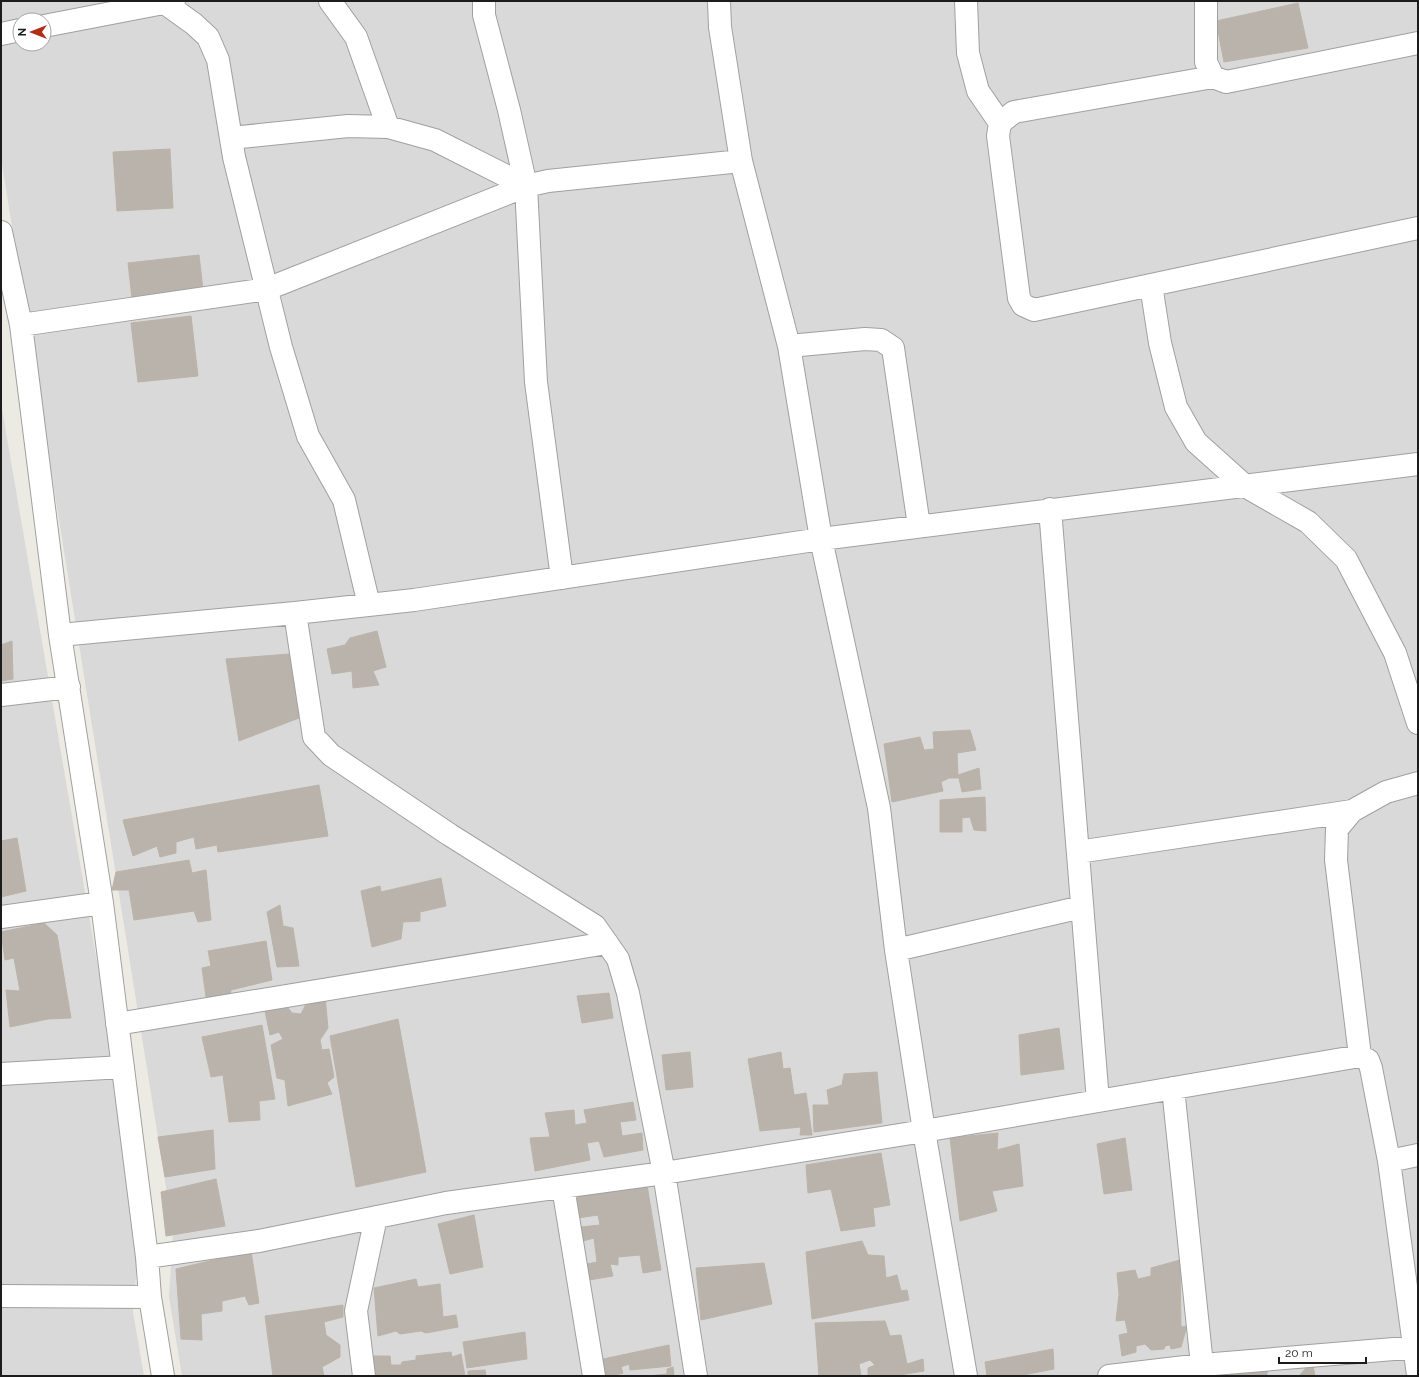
<svg xmlns="http://www.w3.org/2000/svg" width="1419" height="1377" font-family="Raleway,sans-serif">
	<style>
		.residential { fill: #dad9d9; fill-rule: evenodd }
		.building { fill: #b9b3ac; stroke: #bcb3a7 }
		.lines { fill: none; stroke-linecap: round; stroke-linejoin: round }
		.street-casing { stroke: #a0a0a0; stroke-width: 24 }
		.street { stroke: #fff; stroke-width: 22 }
	</style>
	<rect width="100%" height="100%" fill="#ecebe3"/>
	<path class="residential" d="M1,1H1418V1376H182L169,1297L173,1231L1,158ZM20,20H44V44H20Z
		M1,403L141,1218L133,1312L144,1376H1Z"/>
	<path class="building" d="M1298,3L1308,48L1224,62L1216,21Z
		M170,149L173,208L117,211L113,152Z
		M199,255L203,290L132,298L128,263Z
		M191,316L198,376L138,382L131,323Z
		M377,631L386,667L373,671L379,685L353,688L352,671L332,674L327,649L345,645L350,638Z
		M12,641L13,679L1,681V645Z
		M289,654L299,718L239,741L226,659Z
		M970,730L976,750L957,753L958,775L979,768L981,789L962,792L959,778H949L941,782L943,791L892,802L884,744L920,737L924,750L934,749L933,732Z
		M319,785L328,836L218,852L217,845L196,849L194,837L176,842V853L160,857L157,846L133,856L123,820Z
		M985,797L986,831L974,830L970,817L962,818V832H940V800Z
		M17,838L26,891L1,897V841Z
		M189,860L192,873L206,870L211,920L198,922L194,911L134,920L129,890H112L116,872Z
		M441,878L446,906L420,912V921L403,922L401,939L372,947L361,891L380,886L381,892Z
		M280,905L283,926L293,928L299,966L277,967L267,912Z
		M44,923L57,935L71,1018L48,1019L10,1027L6,990L20,991L14,958L5,960L1,932Z
		M266,941L272,980L231,990L229,1000L206,997L202,968L211,966L208,951Z
		M609,993L613,1018L582,1023L577,996Z
		M325,996L328,1028L320,1040L322,1050L329,1049L334,1077L327,1083L332,1094L288,1106L285,1080L277,1078L271,1045L283,1039L279,1032L270,1035L265,1011L285,1004L292,1013L301,1014L308,1000Z
		M398,1019L426,1172L356,1187L330,1036Z
		M262,1025L275,1099L259,1101L260,1120L229,1122L223,1075L211,1077L202,1037Z
		M1059,1028L1064,1069L1021,1075L1019,1035Z
		M690,1052L693,1087L666,1090L662,1055Z
		M781,1052L783,1069L790,1068L794,1095L806,1093L812,1135H800L801,1127L760,1131L748,1059Z
		M877,1072L882,1123L814,1132L813,1105H829L827,1090L842,1085L844,1074Z
		M633,1102L636,1120L620,1122L622,1136L642,1133L643,1150L604,1157L599,1141L587,1143L590,1160L535,1171L530,1138L550,1137L545,1113L574,1110L575,1125L587,1123L584,1110Z
		M213,1130L215,1169L165,1177L158,1137Z
		M998,1133L997,1150L1019,1144L1023,1186L992,1191L997,1211L960,1221L950,1138Z
		M1125,1138L1132,1190L1104,1194L1097,1144Z
		M881,1153L890,1205L873,1208L875,1226L841,1231L831,1189L808,1193L806,1165Z
		M216,1179L225,1226L166,1236L161,1192Z
		M647,1185L661,1270L643,1273L640,1255L618,1257V1265L610,1264L613,1276L589,1280L587,1264L597,1262L594,1238L583,1241L581,1227L600,1225L598,1215L578,1218L577,1196Z
		M474,1215L483,1267L450,1274L438,1224Z
		M862,1241L868,1255L884,1256L886,1278L897,1275L901,1291L907,1290L909,1300L812,1319L806,1252Z
		M251,1251L259,1303L249,1305L245,1296L222,1301V1311L201,1314L202,1340L181,1339L176,1269Z
		M1180,1260L1181,1327L1187,1326L1181,1347L1171,1349L1170,1345L1165,1346L1164,1349L1151,1350L1145,1344L1136,1346V1352L1122,1356L1119,1335L1128,1333L1125,1320L1116,1321L1119,1294L1117,1273L1135,1270L1138,1279L1151,1276V1268Z
		M764,1263L772,1304L701,1320L696,1268Z
		M416,1279L418,1287L440,1284L443,1317L456,1315L458,1327L426,1333L421,1331L400,1334L396,1331L378,1336L374,1288Z
		M343,1305V1317L324,1322L326,1335L340,1345V1357L322,1367L324,1376H273L265,1316Z
		M885,1321L890,1336L901,1335L907,1364L923,1359L924,1371L894,1376H868V1368L875,1365L870,1360L859,1364L861,1376H819L815,1323Z
		M525,1332L527,1359L467,1368L463,1342Z
		M669,1345L671,1366L630,1370L629,1364L621,1367L623,1373L613,1376H603V1359Z
		M1053,1349L1054,1369L1018,1376H987L985,1362Z
		M451,1352L452,1357L461,1354L465,1376H374L372,1356H390L391,1365H401L402,1362L416,1360V1356Z
		M1312,1361L1315,1376H1299Z
		M1242,1362L1246,1374L1267,1369V1376H1230L1229,1368Z
		M673,1367L674,1376H648L667,1374V1369Z
		M485,1370L486,1376H468V1371Z"/>
	<g class="lines">
		<g class="street-casing">
			<path id="street" d="M162,1L194,24L208,37L218,60L234,157L281,347L308,436L344,500L369,605
				M330,1L356,37L388,127
				M484,1V15L509,110L526,186L536,382L562,578
				M966,1L968,53L978,91L1000,123
				M1206,1V62L1213,77
				M44,26L174,1
				M1,34L20,30
				M1418,43L1226,82L1213,77L1014,112L1000,123L998,136L1019,298L1023,305L1034,310L1418,228
				M231,138L348,126L388,127L435,140L526,186
				M741,161L789,346L821,539L879,808L896,950L924,1131L966,1376
				M1,232L21,325L60,635L102,903L147,1257L150,1297L163,1376
				M1151,285L1160,343L1176,407L1196,442L1245,486L1308,522L1346,559L1395,653L1418,723
				M21,325L267,289L526,186L548,181L741,161L720,27L719,1
				M789,346L865,339L881,340L893,348L919,526
				M1050,509L1098,1101
				M295,613L314,737L331,755L450,835L595,926L618,959L628,993L664,1173L696,1376
				M60,635L295,613L414,600L821,539L1418,464
				M1,695L69,687
				M1078,852L1352,811
				M1,917L102,903
				M896,950L1082,907
				M117,1024L607,943
				M1360,1056L1336,860L1337,829L1352,811L1386,792L1418,783
				M1,1074L123,1067
				M1173,1088L1202,1365
				M1389,1161L1418,1155
				M563,1187L594,1376
				M147,1257L259,1241L446,1203L664,1173L924,1131L1360,1056L1368,1060L1371,1068L1389,1161L1418,1375
				M1,1296L150,1297
				M364,1376L356,1311L376,1217
				M1109,1376L1202,1365L1418,1347"/>
		</g>
		<use href="#street" class="street"/>
	</g>
	<rect width="1419" height="1377" fill="none" stroke="#1c1c1c" stroke-width="4"/>
	<g transform="translate(32 32) rotate(270)"><circle r="19" fill="#ffffff" stroke="#a4a4a4"/>
	<path d="M0-3L7 15L0 10L-7 15Z" fill="#b12d17"/>
	<text y="-6" font-size="11" font-weight="bold" text-anchor="middle" fill="#1c1c1c">N</text>
	</g>
	<path d="M1279 1357v6h87v-6" fill="none" stroke="#1c1c1c" stroke-width="2"/>
	<text x="1285" y="1357" font-size="12" fill="#1c1c1c" stroke="#ffffff" stroke-width="3" paint-order="stroke">20 m</text>
</svg>
